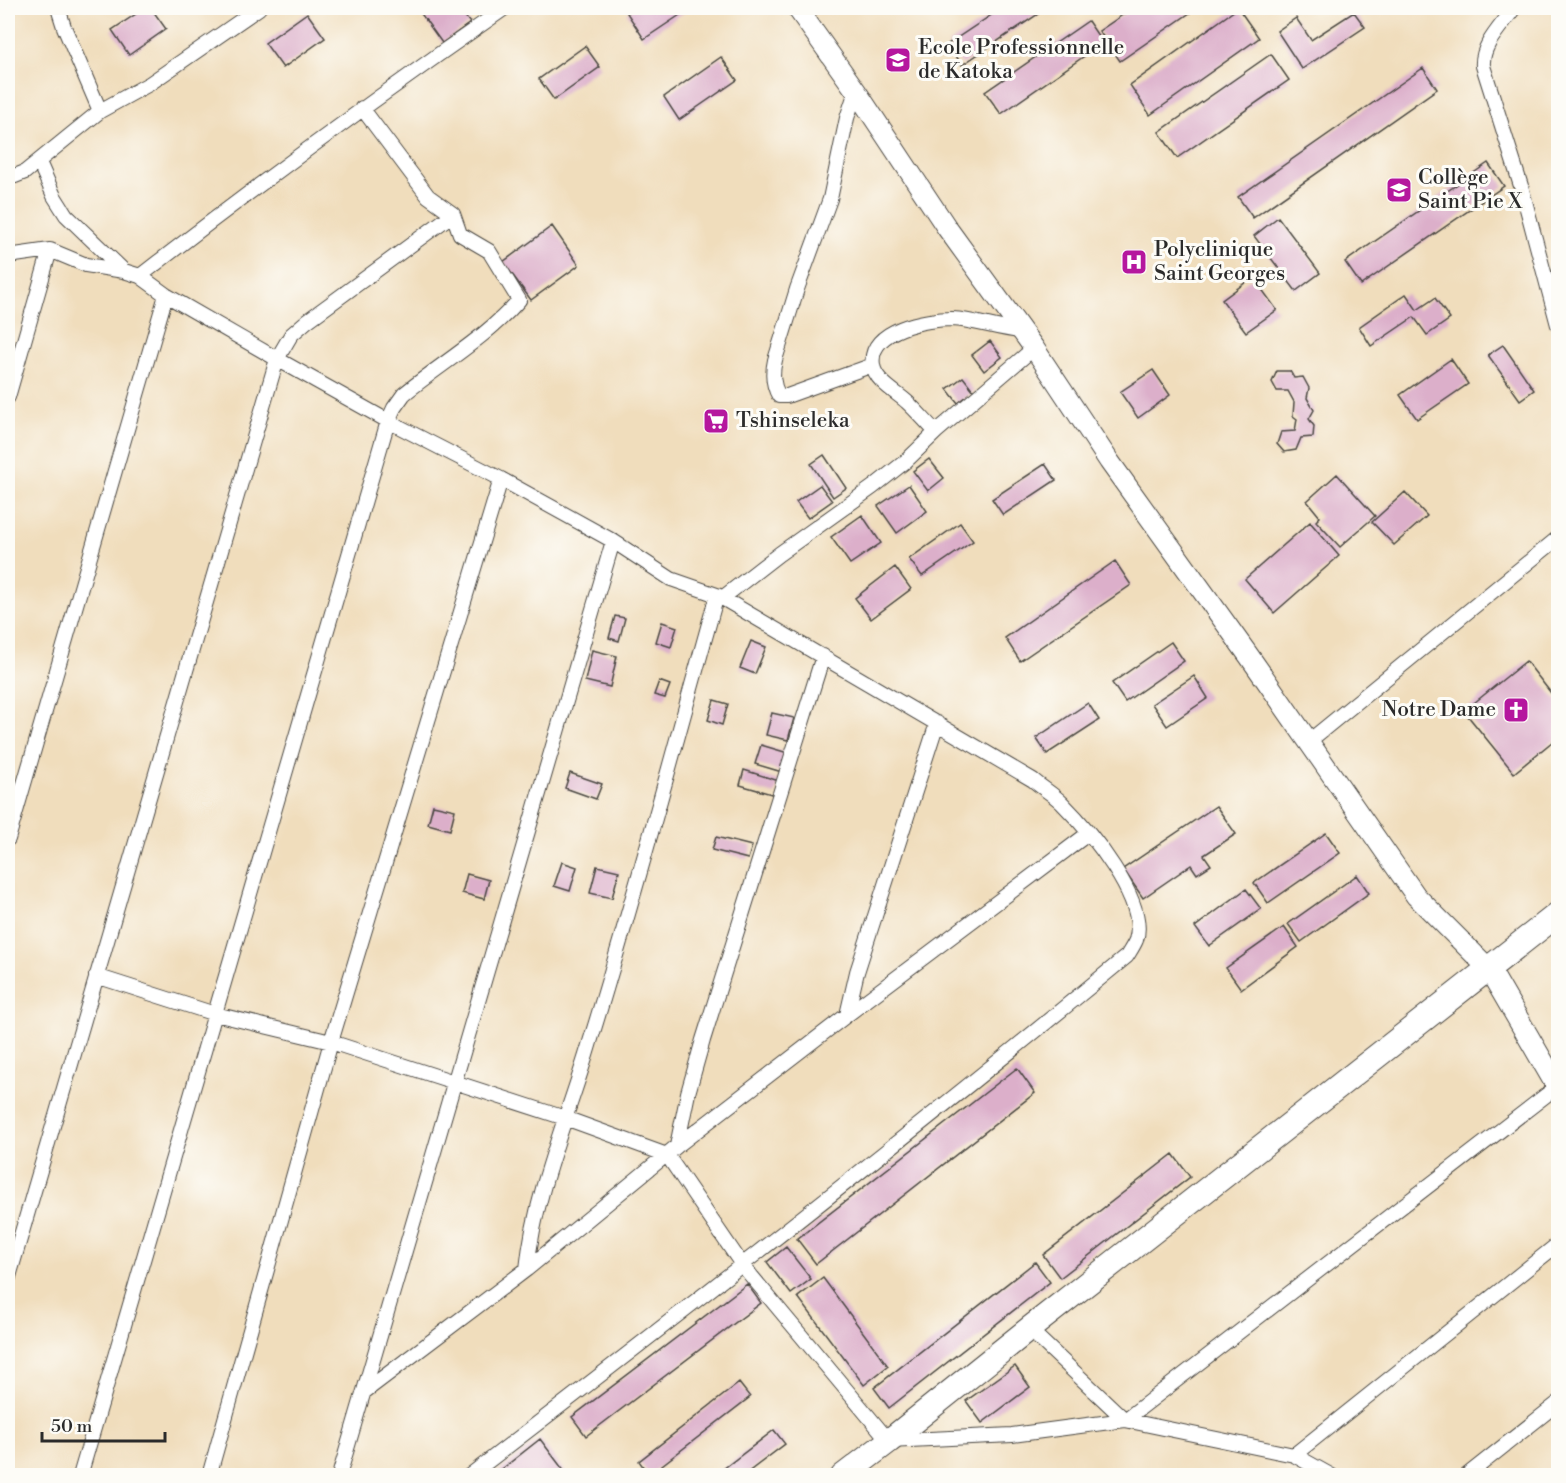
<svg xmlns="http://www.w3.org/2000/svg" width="1566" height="1483" font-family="'Libre Bodoni',serif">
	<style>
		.building { fill: #dcafca }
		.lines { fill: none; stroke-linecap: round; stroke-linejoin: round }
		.lane-casing { stroke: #494641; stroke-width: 9 }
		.street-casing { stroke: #494641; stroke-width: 16 }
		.secondary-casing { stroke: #494641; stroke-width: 22 }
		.primary-casing { stroke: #494641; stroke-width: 23 }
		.highway-casing { stroke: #494641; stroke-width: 26 }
		.lane { stroke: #fff; stroke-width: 7 }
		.street { stroke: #fff; stroke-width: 14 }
		.secondary { stroke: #fff; stroke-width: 20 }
		.primary { stroke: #fff; stroke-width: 21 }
		.highway { stroke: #fff; stroke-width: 24 }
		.labels { text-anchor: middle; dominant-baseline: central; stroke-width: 6; stroke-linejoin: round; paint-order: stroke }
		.poi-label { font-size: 21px; fill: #2b2b2b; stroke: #fdfcf7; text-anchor: start }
	</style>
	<rect width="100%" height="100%" fill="#fdfcf7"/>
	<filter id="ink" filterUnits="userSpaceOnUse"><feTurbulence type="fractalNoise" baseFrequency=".0167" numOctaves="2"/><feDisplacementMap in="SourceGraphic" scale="12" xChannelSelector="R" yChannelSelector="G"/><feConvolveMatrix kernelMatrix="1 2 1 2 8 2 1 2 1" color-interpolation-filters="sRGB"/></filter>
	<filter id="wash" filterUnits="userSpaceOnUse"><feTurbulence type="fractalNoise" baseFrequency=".008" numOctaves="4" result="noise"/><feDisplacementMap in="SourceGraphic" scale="24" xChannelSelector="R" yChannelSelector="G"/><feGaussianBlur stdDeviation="1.35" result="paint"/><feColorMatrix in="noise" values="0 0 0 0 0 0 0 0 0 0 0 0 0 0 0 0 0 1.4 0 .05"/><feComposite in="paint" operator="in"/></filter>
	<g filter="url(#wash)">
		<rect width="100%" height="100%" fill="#f0ddbc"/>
		<g id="blocks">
			<path class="building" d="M145,8H151L166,29L129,55L112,30Z
				M417,8H459L470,23L442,43Z
				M635,8H688L689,9L644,39L627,13Z
				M1002,8H1047L962,65L948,44Z
				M1133,8H1197L1120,61L1099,31Z
				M1238,8L1259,38L1150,115L1130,85Z
				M1354,12L1365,27L1302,69L1277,31L1296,18L1311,40Z
				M307,13L325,38L283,68L265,43Z
				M1088,21L1103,43L1001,114L985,92Z
				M585,46L600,67L554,100L539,79Z
				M1271,54L1289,80L1177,158L1159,132Z
				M721,57L737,80L679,120L664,97Z
				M1423,68L1437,89L1253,218L1238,197Z
				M1488,163L1504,186L1361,285L1345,262Z
				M1278,217L1320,273L1296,291L1254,236Z
				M552,226L579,265L531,300L503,262Z
				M1253,277L1277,310L1246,332L1222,300Z
				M1406,294L1417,310L1435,298L1450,319L1427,335L1414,317L1371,346L1359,327Z
				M990,341L1002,357L984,371L972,355Z
				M1503,345L1534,390L1520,400L1488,355Z
				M1451,359L1468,384L1417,419L1400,395Z
				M1153,370L1170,395L1138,418L1120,392Z
				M1277,371H1290L1294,378L1303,377L1309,388L1307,398L1314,410L1309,419L1314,426L1313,437L1301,438L1296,450L1284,452L1277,444L1281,432L1295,431L1297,419L1293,416L1294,402L1288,391H1277L1272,382Z
				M963,377L974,391L958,403L947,389Z
				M824,455L846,488L833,497L811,464Z
				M929,459L944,478L928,491L913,471Z
				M1045,464L1056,480L1003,515L992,499Z
				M1337,474L1375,516L1340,547L1316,521L1320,517L1307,501Z
				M820,485L832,501L808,518L796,502Z
				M909,485L927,511L897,533L878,506Z
				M1405,492L1427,516L1394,545L1372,522Z
				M862,515L881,543L850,564L831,537Z
				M1310,522L1339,556L1274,613L1245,579Z
				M960,523L973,541L922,576L909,559Z
				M1115,561L1131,585L1020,661L1005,638Z
				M895,567L911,589L871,619L855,598Z
				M615,616L625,618L619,641L609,638Z
				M662,622L677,627L671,647L656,642Z
				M751,641L766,647L755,674L740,668Z
				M1171,642L1184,661L1125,702L1112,683Z
				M592,650L617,656L610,687L585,681Z
				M1526,661L1558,702V737L1514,773L1464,711Z
				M1194,676L1208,698L1167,726L1152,704Z
				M659,681L670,685L665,698L654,695Z
				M714,700L728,704L722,725L708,720Z
				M1088,703L1099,720L1047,754L1036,738Z
				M772,713L794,718L788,740L766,735Z
				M761,745L788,753L782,772L755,764Z
				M744,770L779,781L775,795L740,785Z
				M570,773L602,784L596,799L565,788Z
				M433,805L455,810L450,830L428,824Z
				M1216,806L1236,834L1204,855L1211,865L1197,874L1191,865L1143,898L1123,869Z
				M1326,833L1340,853L1268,903L1254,883Z
				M716,837L752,846L748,859L712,850Z
				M562,862L577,867L570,891L554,886Z
				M597,866L619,871L612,898L590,893Z
				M467,874L489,880L484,899L462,893Z
				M1357,875L1369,893L1301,942L1288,924Z
				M1246,889L1261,909L1209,946L1195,927Z
				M1284,927L1298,947L1241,989L1226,968Z
				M1017,1068L1035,1093L816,1264L797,1239Z
				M1173,1154L1190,1177L1060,1278L1043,1255Z
				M786,1247L811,1279L791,1294L767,1262Z
				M1035,1262L1050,1282L889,1408L874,1388Z
				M823,1278L888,1366L864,1385L798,1297Z
				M747,1284L761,1303L586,1436L572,1417Z
				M1015,1366L1030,1387L982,1423L966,1401Z
				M739,1383L750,1397L649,1475L639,1461Z
				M774,1430L785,1444L743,1476H714Z
				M540,1439L568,1476H493Z"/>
		</g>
	</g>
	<g filter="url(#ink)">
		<use href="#blocks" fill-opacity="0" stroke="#494641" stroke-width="1.5"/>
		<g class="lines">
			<g class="lane-casing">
				<path id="lane" d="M808,19L816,8"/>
			</g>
			<g class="street-casing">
				<path id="street" d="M58,8L64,27L100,111
					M1514,8C1503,25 1481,44 1483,66L1521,186L1558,325
					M856,91L847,118L830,199L797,289L775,360C772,373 772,384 779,396H787L873,365
					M39,162L54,196L66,215L124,271
					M8,174L15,176L25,172L100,111L149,84L259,8
					M8,256L50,250L86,265L124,271L140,276L166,295L277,359L388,421L501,479L613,541L671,579L717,595L1033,780C1042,788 1053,794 1062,803C1088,829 1149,901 1136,940C1134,945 1130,951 1127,956C912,1134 691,1306 469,1476
					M140,276C260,183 381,94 505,8
					M8,397L50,250
					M936,432C926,422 917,411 907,402C896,392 875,381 873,365C867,329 928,319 952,319C975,320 997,329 1021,331
					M721,599L779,554L873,487L906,461L936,432L1034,348
					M1308,742L1558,538
					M8,839L166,295
					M96,976L215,1014L331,1042L565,1118L667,1155L743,1266L889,1441L1012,1435L1125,1420L1294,1455L1332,1476
					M847,1015L857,972L937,723
					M677,1146L688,1093L703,1040L823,656
					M527,1269C535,1191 568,1117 590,1042C636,894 675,744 717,595
					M8,1280L277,359L291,335L307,321L453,214
					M1029,1329L1125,1420L1558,1086
					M364,1392L527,1269L677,1146L847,1015L1089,833
					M1294,1455L1558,1244
					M80,1476L388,421L394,408L404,394C442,363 487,337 519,300L489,251L460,234L453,214L428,196L362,108
					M209,1476L331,1042L501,479
					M339,1476L613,541
					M1466,1476L1558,1403"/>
			</g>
			<g class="secondary-casing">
				<path id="secondary" d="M797,8L856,91L947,228L1034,348L1109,461L1249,656L1416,896L1489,969"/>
			</g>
			<g class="primary-casing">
				<path id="primary" d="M1489,969L1558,1088"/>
			</g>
			<g class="highway-casing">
				<path id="highway" d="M843,1476L889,1441L1029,1329L1558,914"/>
			</g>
			<use href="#lane" class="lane"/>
			<use href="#street" class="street"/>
			<use href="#secondary" class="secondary"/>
			<use href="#primary" class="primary"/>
			<use href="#highway" class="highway"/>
		</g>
	</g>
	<defs>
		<g id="school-square" transform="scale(1.35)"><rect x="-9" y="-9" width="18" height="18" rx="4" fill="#b5179e" stroke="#fdfcf7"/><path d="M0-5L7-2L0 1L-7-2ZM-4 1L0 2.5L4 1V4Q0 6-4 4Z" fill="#fff"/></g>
		<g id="hospital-square" transform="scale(1.35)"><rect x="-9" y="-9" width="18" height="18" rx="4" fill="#b5179e" stroke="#fdfcf7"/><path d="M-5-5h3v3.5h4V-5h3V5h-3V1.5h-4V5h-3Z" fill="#fff"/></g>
		<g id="supermarket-square" transform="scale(1.35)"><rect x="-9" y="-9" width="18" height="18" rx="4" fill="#b5179e" stroke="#fdfcf7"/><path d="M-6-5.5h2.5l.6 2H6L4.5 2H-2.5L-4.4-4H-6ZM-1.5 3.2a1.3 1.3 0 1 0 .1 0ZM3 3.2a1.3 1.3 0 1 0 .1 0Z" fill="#fff"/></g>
		<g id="church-square" transform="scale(1.35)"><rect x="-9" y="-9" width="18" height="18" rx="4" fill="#b5179e" stroke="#fdfcf7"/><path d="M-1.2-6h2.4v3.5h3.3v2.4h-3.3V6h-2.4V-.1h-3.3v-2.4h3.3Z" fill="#fff"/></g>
	</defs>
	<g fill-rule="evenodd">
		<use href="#school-square" x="898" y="60"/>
		<use href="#school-square" x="1399" y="190"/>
		<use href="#hospital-square" x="1134" y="262"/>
		<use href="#supermarket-square" x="716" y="421"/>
		<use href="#church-square" x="1516" y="710"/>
	</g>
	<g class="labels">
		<g class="poi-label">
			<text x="918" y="48">Ecole Professionnelle<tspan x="918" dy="24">de Katoka</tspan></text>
			<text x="1418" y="178">Collège<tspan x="1418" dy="24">Saint Pie X</tspan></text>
			<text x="1154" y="250">Polyclinique<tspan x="1154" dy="24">Saint Georges</tspan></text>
			<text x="736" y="421">Tshinseleka</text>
			<text x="1496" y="710" text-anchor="end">Notre Dame</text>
		</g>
	</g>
	<rect width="1566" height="1483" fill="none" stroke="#fdfcf7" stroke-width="30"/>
	<path d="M42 1432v9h123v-9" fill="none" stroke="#2b2b2b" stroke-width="3"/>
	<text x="51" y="1432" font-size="18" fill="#2b2b2b" stroke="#fdfcf7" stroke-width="4.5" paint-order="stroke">50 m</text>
</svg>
